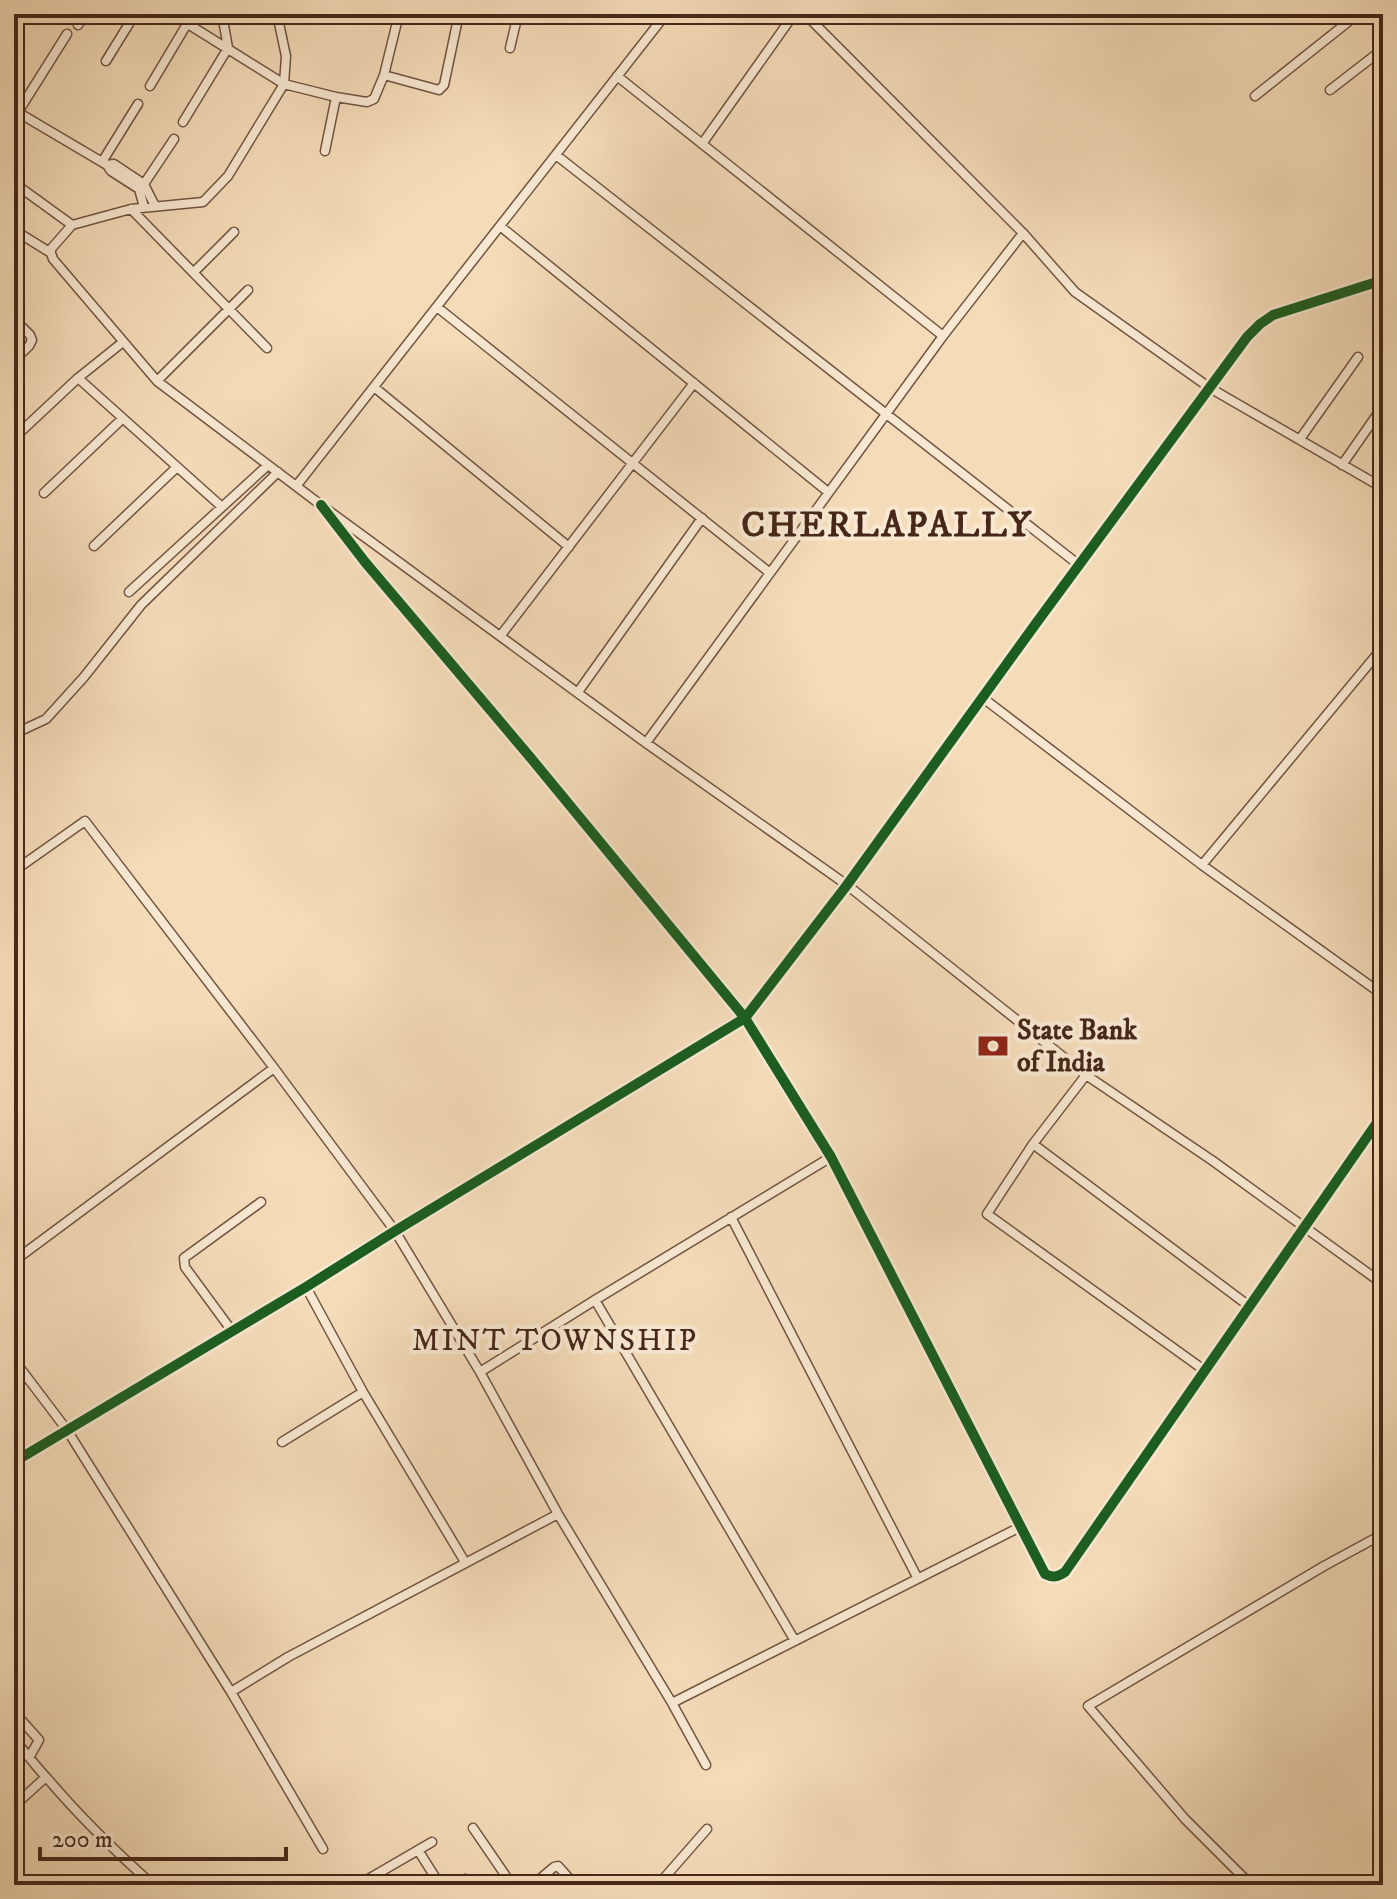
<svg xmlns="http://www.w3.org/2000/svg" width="1397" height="1899" font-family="'IM FELL DW Pica',serif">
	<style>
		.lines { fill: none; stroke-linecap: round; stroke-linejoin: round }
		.minor-casing { stroke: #725441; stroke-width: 11 }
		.minor { stroke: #f8e8d2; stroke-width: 8 }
		.cycleway-casing { stroke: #f8e8d2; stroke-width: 15 }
		.cycleway { stroke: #1b5e20; stroke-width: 10 }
		.labels { text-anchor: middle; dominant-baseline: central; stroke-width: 8; stroke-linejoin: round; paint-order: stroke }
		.poi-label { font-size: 28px; font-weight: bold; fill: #462719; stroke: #f8e8d2; text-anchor: start }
		.neighbourhood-label { font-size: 30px; letter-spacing: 2px; fill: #462719; stroke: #f8e8d2 }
		.district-label { font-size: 36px; font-weight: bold; letter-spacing: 2px; fill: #462719; stroke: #f8e8d2 }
	</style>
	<rect width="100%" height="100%" fill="#f5dcb9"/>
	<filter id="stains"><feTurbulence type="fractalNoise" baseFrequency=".0025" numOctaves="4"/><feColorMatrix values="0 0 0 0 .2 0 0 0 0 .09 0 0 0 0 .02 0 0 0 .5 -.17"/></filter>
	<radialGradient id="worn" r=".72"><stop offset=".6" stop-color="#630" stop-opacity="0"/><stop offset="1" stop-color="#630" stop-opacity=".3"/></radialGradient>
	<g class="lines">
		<g class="minor-casing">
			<path id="minor" d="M172,14L284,84L336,97L367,102L374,99L384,75L399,14
				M805,14L1023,233L1075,292L1210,388L1383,488
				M78,25L85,14
				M14,31L25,14
				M510,48L518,14
				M106,61L135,14
				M384,75L439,90L444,85L459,14
				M617,76L943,336
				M150,86L187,24
				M1330,90L1383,49
				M1255,96L1358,14
				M14,110L107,165L114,164L144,184L155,206
				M18,112L67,34
				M1382,113H1383
				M183,122L228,48L222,14
				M702,144L794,14
				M325,151L336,97
				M556,155L1079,565
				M102,162L138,104
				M107,165L111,171L139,189L144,207
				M14,183L72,225
				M144,184L174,139
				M131,209L267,348
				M500,226L828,492
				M14,230L51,253L53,259L157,381L321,505L646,743L847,885L1086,1075L1213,1161L1383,1284
				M51,253V249L72,225L131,209L203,202L228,176L284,84L286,56L277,14
				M194,272L234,232
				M437,307L770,573
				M14,319L30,335L32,340L29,346L14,360
				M78,378L222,507
				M157,381L248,290
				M374,387L569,547
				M14,438L78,378L123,342
				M1300,439L1358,357
				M1342,465L1383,406
				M297,485L666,14
				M44,493L122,419
				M321,505L365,562L530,757L745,1018L831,1157L1045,1574C1053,1578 1058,1577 1065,1572L1383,1114
				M94,546L177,467
				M129,592L268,465
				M501,635L694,383
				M578,692L702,518
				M983,698L1202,865L1383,995
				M14,734L46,719L84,677L141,605L278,472
				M646,743L943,336L1023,233
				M1202,865L1383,647
				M14,871L85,821L274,1068L395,1231L480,1372L558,1514L672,1703L706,1765
				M1086,1075L1033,1144L987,1214L1204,1370
				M1033,1144L1249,1306
				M731,1217L917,1577
				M14,1261L274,1068
				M306,1287L363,1392L465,1562
				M595,1300L795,1641
				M232,1331L185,1267L184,1258L261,1202
				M14,1360L67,1430L231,1692L323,1849
				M480,1372L595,1300L831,1157
				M282,1442L363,1392
				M14,1462L306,1287L395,1231L745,1018L847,885L1037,622L1247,337L1260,324L1273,315L1383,280
				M231,1692L288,1657L558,1514
				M672,1703L1020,1527
				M14,1712L39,1740L30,1756
				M14,1740C26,1752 35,1766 47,1778C79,1816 116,1852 153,1885
				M14,1806L46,1777
				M473,1828L512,1885
				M418,1850L440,1885
				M541,1878L554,1867L558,1866L575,1885
				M358,1885L432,1842
				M456,1885L465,1879
				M598,1885L599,1884
				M658,1885L707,1829
				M1251,1885L1185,1819L1088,1706L1324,1566L1383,1534"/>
		</g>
		<use href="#minor" class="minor"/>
		<g class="cycleway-casing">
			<path id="cycleway" d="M321,505L365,562L530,757L745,1018L831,1157L1045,1574C1053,1578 1058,1577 1065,1572L1383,1114
				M14,1462L306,1287L395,1231L745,1018L847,885L1037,622L1247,337L1260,324L1273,315L1383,280"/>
		</g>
		<use href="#cycleway" class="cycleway"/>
	</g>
	<defs>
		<g id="bank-bare" transform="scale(2.4)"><path d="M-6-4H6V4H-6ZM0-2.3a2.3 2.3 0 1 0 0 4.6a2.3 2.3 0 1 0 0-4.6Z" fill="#8f2418" stroke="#f8e8d2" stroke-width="2.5" paint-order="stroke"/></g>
	</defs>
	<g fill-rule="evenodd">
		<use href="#bank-bare" x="993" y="1046"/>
	</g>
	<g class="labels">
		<g class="poi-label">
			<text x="1017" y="1030">State Bank<tspan x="1017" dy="32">of India</tspan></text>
		</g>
		<g class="neighbourhood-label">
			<text x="555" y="1341">MINT TOWNSHIP</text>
		</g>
		<g class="district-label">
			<text x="887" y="525">CHERLAPALLY</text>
		</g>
	</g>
	<rect width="1397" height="1899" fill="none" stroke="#f5dcb9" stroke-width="48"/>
	<rect x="16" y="16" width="1365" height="1867" fill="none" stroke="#462719" stroke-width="4"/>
	<rect x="24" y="24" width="1349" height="1851" fill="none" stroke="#462719" stroke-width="2"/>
	<path d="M40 1847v12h246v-12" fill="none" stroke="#462719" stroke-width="4"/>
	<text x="52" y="1847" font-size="24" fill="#462719" stroke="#f8e8d2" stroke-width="6" paint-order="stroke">200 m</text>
	<rect width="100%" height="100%" filter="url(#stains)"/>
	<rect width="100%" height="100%" fill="url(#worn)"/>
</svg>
